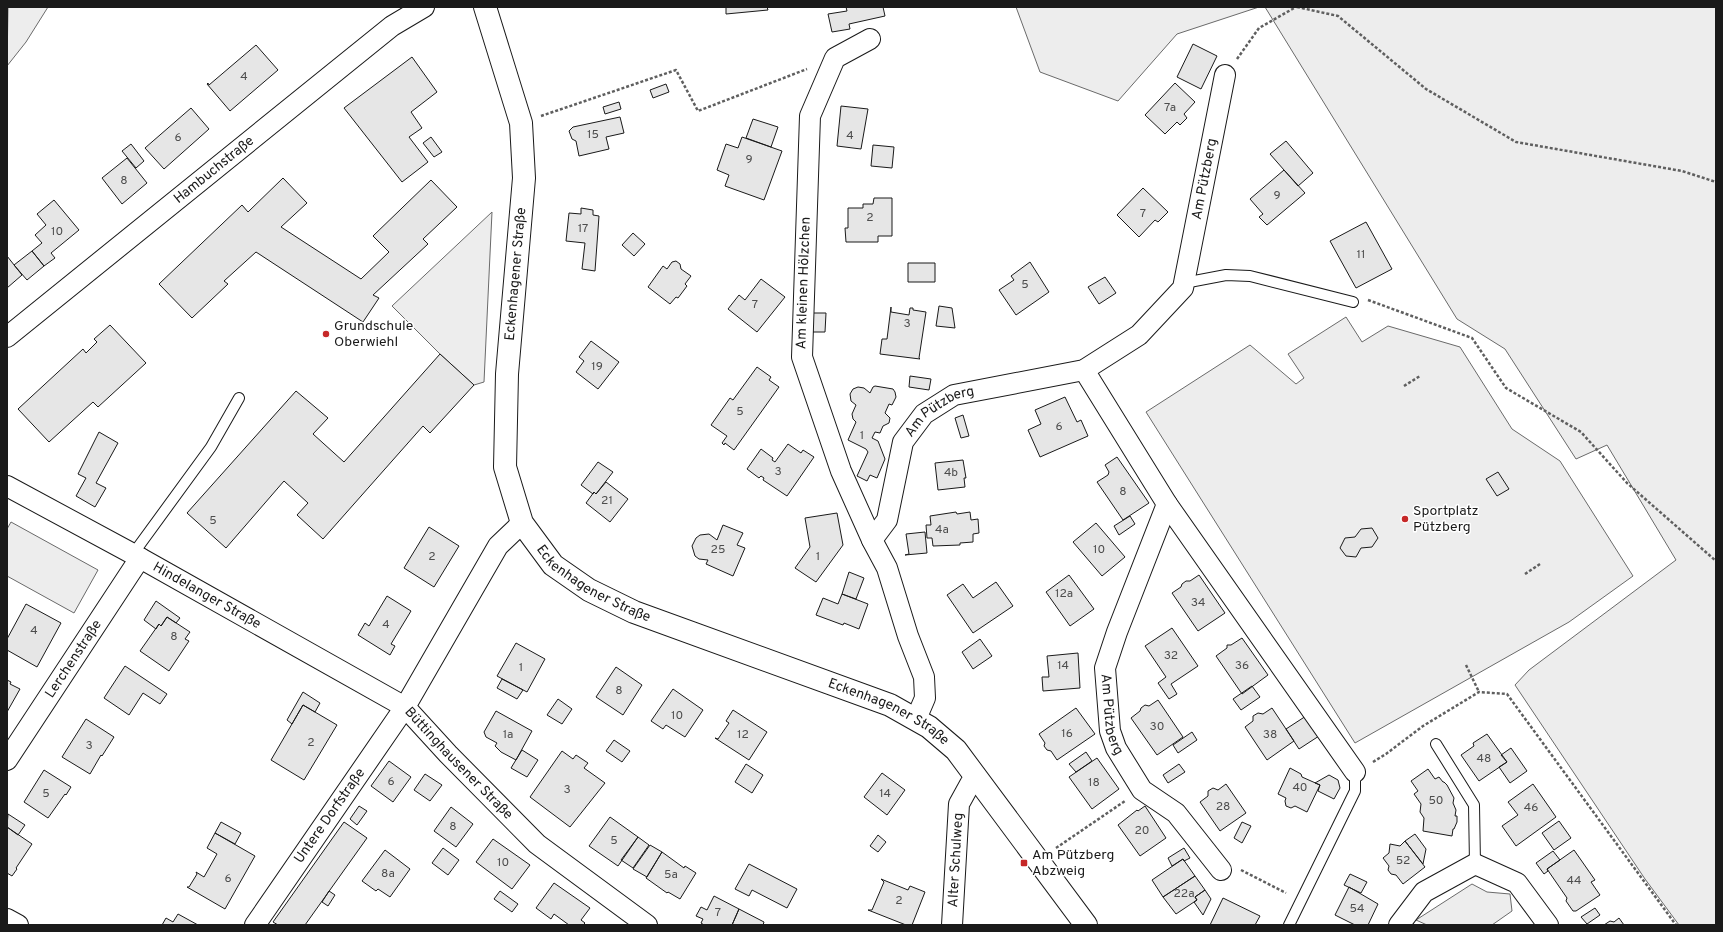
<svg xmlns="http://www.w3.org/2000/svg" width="1723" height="932" font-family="Overpass,sans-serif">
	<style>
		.built { fill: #ededed; stroke: #6a6a6a }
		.building { fill: #e6e6e6; stroke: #1a1a1a }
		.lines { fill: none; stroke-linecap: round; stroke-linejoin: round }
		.service-casing { stroke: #1a1a1a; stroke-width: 12 }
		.minor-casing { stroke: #1a1a1a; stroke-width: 22 }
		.secondary-casing { stroke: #1a1a1a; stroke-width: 24 }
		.path { stroke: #5f5f5f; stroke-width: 2.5; stroke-dasharray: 3 2; stroke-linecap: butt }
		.service { stroke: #fff; stroke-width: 10 }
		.minor { stroke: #fff; stroke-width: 20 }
		.secondary { stroke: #fff; stroke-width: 22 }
		.poi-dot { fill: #c62828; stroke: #fff; stroke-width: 1.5 }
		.labels { text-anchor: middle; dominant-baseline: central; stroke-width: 3; stroke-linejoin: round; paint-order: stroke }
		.number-label { font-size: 12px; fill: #4d4d4d }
		.street-label { font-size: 14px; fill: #1a1a1a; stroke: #fff }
		.poi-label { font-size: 14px; fill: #1a1a1a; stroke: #fff; text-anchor: start }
	</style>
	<rect width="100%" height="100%" fill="#fff"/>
	<path class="built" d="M8,7H48L26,42L7,66Z
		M1016,7H1259L1177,34L1118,101L1040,72Z
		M1265,7H1716V925H1679L1645,879L1515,685L1529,670L1676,560L1607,445L1576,459L1505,349L1457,319Z
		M492,212L484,382L474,385L440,354L392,306Z
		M1346,317L1362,342L1388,326L1460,347L1512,429L1560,461L1633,576L1569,622L1355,743L1146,412L1250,345L1296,384L1304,378L1288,354Z
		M11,522L98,570L74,613L7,576V529Z
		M1472,884L1487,892L1510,894L1512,911L1492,925H1427L1416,920Z"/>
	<path class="building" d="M726,7H767L768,10L726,14Z
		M846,7H883L885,16L849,24L850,29L832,32L828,14L847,11Z
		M1193,44L1217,56L1201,89L1177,77Z
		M256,45L278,70L230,111L207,84L208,83L209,85Z
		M412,57L437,92L411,112L422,128L409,137L428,162L402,182L344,108Z
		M1175,83L1195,102L1184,114L1187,118L1180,125L1177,122L1165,134L1145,115Z
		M666,84L669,92L653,98L650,90Z
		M619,102L621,109L605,114L603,107Z
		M841,106L868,109L861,149L837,146Z
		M191,108L209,129L164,169L145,148Z
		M620,117L624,133L606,137L609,149L579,156L576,141L572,139L569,131L573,127Z
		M753,119L778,127L771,147L746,138Z
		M431,137L442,152L434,157L423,143Z
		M742,137L782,151L764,200L725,186L729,175L717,170L726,144L738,148Z
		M1286,141L1313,173L1298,186L1270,154Z
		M131,144L144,161L136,168L122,151Z
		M873,145L894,147L892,168L871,166Z
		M127,158L147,183L122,204L102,178Z
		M1284,170L1305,193L1267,225L1259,217L1263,214L1250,199Z
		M283,178L307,203L281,227L361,279L389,252L373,236L431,180L457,207L423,239L428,244L373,295L379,298L363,322L256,252L224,281L228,284L192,318L159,284L242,205L248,212Z
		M1143,188L1168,212L1158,222L1155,220L1139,237L1117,215Z
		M874,198H892V236H878V242H846L845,228H848V208H863V204H873Z
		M54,200L79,230L51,253L55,258L44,266L32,251L42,243L35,235L46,225L37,214Z
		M581,208L593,210V215L599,216L595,271L582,269L585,243L566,241L569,213L581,214Z
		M1366,222L1392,269L1356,288L1330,241Z
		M633,233L645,244L634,256L622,245Z
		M32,251L44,266L27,280L14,265Z
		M7,256L22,275L7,288Z
		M676,261L680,264L681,269L691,276L685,284L687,286L678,298L676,297L670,304L648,287L663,266L667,269L672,262Z
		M1030,262L1049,292L1016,315L999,290L1014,280L1011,276Z
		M908,263H935V282H908Z
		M1105,277L1116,293L1099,304L1088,287Z
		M761,279L785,297L757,332L728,309L739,295L745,300Z
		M939,306L952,308L955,328L936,326Z
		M891,307V312L909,315L910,308H913V310L926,312L919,358L920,359L880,354L882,339H887Z
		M813,313H826L825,332H812Z
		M110,325L146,363L98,407L93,402L49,442L18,409L83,349L86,353L97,342L94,339Z
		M591,341L619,362L598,389L576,372L584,361L579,357Z
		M440,354L474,385L430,433L423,426L323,539L297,515L308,503L284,481L226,548L187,513L296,391L328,418L313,434L344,462Z
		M757,367L771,377L769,380L779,387L734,450L725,443L724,445L722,443L727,436L711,425L730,398L733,400Z
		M910,376L931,379L929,390L909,387Z
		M875,386L893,389L895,392L896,397L892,405L889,404L885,413L890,418L889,423L883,426L880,433L875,432L872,438L878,441L885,459L877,478L870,475L867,481L857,476L868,452L866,449L848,440L856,422L853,419L852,414L856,405L851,401L850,394L853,389L858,387L864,388L870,393L873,387Z
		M1065,397L1077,422L1081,420L1088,436L1040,457L1028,430L1041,424L1035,410Z
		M963,415L969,436L961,438L955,418Z
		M99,432L118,443L96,483L106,488L95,507L76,496L86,478L78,474Z
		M788,444L801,453L803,450L814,457L787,496L763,480L764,478L761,476L759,478L747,469L761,449L773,458L772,460L775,462Z
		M1117,457L1149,503L1123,520L1097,482L1108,475L1109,472L1105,465Z
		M963,460L966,478H964L965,487L938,490L935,463Z
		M598,462L613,472L596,494L594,492L593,494L581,485Z
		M1498,472L1509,489L1497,496L1486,479Z
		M606,482L628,499L610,522L586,503L594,492L596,494Z
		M956,512L957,514L970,512L971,520L978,519L979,533L973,534V542L960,543V545L933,546L932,538H927L926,525H931L930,516Z
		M837,513L843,545L816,582L795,568L810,547L805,518Z
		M1130,516L1135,524L1119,535L1114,526Z
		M1096,523L1125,557L1102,576L1073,542Z
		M723,525L743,533L737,545L745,548L733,576L706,564L708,560L699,559L695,556L692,546L696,538L700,535L709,534L717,540Z
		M429,527L459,546L434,587L404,568Z
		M1372,528L1378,538L1372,547L1361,548L1356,557L1346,556L1340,548L1345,538L1355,537L1361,529Z
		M925,532L927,553L905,555L909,554L906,534Z
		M849,572L864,578L856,599L842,594Z
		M1069,575L1094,609L1070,626L1046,592Z
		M1199,575L1225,613L1198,631L1172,593L1181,587L1182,584L1186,581H1190Z
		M996,582L1013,606L973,633L947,595L963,584L973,598Z
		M842,594L868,604L859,629L844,623L843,625L816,615L823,598L838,604Z
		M387,596L411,611L391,644L395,646L390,655L358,635L365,623L369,626Z
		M156,601L180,618L176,623L167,617L161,626L159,624L156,629L144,620Z
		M26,604L61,623L37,667L7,650V639Z
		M167,617L190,632L185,639L189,641L169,671L140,651L159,624L161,626Z
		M1172,628L1198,666L1171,684L1177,694L1169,699L1158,683L1166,677L1145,646Z
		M1242,638L1268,675L1242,694L1216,656L1227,648V645H1231Z
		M980,639L992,656L973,669L962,652Z
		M516,643L545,659L527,692L497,676Z
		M1078,653L1080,688L1043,691L1042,677H1049L1047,656Z
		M125,666L167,694L160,704L143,693L129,715L104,698Z
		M616,667L642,685L623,715L596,697Z
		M502,679L523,690L517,699L497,688Z
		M7,680L11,682L10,684L20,689L7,712Z
		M1252,686L1260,697L1241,710L1233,699Z
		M673,689L703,710L685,737L666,725L663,729L651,721Z
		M303,692L320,703L315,712L303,705L292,724L287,720Z
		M558,699L572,709L562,724L547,715Z
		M1158,700L1183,737L1157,755L1131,718L1140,711L1141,708L1145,705L1149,706Z
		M303,705L337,725L304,780L271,760Z
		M1076,708L1095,734L1057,760L1051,751L1047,750L1044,746L1045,743L1039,734Z
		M1272,708L1294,741L1267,760L1245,727L1253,721V716L1258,713L1263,714Z
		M733,710L767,732L749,760L715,738L718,739L729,723L726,721Z
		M496,711L532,731L516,760L501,752L495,746L497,743L486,737L484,732Z
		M1306,716L1319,736L1299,749L1286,729Z
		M86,719L114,737L102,756L101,755L90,774L62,757Z
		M1192,732L1197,740L1178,753L1173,745Z
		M1487,734L1507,762L1479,781L1461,755L1474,746L1473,743Z
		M614,740L630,751L622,762L606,751Z
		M1511,748L1527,771L1510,783L1499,767L1507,762L1501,755Z
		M522,750L538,760L527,777L511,768Z
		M562,751L573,759L576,755L588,763L584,768L605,783L570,827L530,797Z
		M1086,752L1092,761L1076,772L1069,764Z
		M1097,758L1119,789L1092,809L1069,777Z
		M389,761L411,777L393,802L371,786Z
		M746,764L763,775L752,793L735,782Z
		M1179,764L1185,772L1168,783L1163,775Z
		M1290,768L1301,774L1302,777L1320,785L1307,812L1295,806L1291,808L1286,806L1285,801L1286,798L1278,794Z
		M1428,769L1435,779L1439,777L1443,782H1444L1447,785L1454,798L1453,803L1456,810L1455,816H1457V822L1454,829H1453L1452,836L1423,831L1424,818L1420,812L1421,804L1414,794L1418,791L1411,781Z
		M44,770L71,787L66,795L65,794L48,818L24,802Z
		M882,773L905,790L887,815L864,797Z
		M425,774L442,785L430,801L414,790Z
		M1329,775L1338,780L1340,788L1334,799L1318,791L1320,785L1315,783Z
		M1226,784L1246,813L1220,831L1200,802L1208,796V791L1213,788L1218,790Z
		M1533,784L1556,817L1516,846L1502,826L1518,815L1508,802Z
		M359,806L367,811L357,825L350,819Z
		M1145,806L1166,838L1140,856L1118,825L1137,810L1138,811Z
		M451,807L473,824L456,847L434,831Z
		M8,814L25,825L18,835L7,827Z
		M610,817L638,837L618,866L589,846Z
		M1559,821L1571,838L1554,850L1542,833Z
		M221,822L241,833L235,844L215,833Z
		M344,822L367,838L305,925H278L273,922Z
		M1242,822L1251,826L1242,843L1234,838Z
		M7,827L32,844L16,868L17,869L12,876L7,873Z
		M215,833L255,856L225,909L187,887H189L197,874L196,872L204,877L217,854L207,848Z
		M1415,834L1426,849L1423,864L1405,841Z
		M878,835L886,842L878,852L870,846Z
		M638,837L649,845L633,868L621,860Z
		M493,839L530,865L512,889L476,862Z
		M1405,841L1425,867L1403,884L1396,875L1391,874L1388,870L1389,866L1383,858L1389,853L1390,844L1400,846Z
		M650,845L662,852L647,877L633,869Z
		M443,848L459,860L448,875L432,863Z
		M1184,848L1190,858L1184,861L1183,859L1172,866L1168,858Z
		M385,850L410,869L390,897L378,889L376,891L362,881Z
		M1574,850L1595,880L1591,882L1600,895L1576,911H1573L1566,901L1567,898L1547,869Z
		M1553,851L1560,860L1547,869L1548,871L1544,874L1536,863Z
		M662,852L684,868L685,866L696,873L680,899L668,892L667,893L646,878Z
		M1183,859L1195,876L1163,897L1152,880Z
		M749,864L797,889L787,908L752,890L749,896L735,889Z
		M1350,874L1367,882L1361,893L1344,885Z
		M1195,876L1205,890L1195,897L1197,900L1176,914L1163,897Z
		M881,879L908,890L910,886L925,892L912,925H906L868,910H872L884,882Z
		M554,883L590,908L581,920L585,923L583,925H569L554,914L551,919L536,908Z
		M1349,887L1378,904L1368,925H1355L1335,915Z
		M1205,890L1211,899L1203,915L1194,902L1197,900L1195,897Z
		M329,891L335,895L328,906L322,902Z
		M500,891L518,904L512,912L494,899Z
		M714,896L739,909L732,925H704L701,923L703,919L696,916L701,907L707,910Z
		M1223,898L1260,916L1255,925H1210Z
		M1595,908L1600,915L1587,924L1581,917Z
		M739,909L764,922L763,925H732Z
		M178,914L198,925H162L166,918L173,922Z
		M1619,918L1624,925H1604L1610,921L1614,922Z"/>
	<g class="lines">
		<g class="service-casing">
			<path id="service" d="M1184,283L1226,275L1250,276L1353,302
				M133,554L211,447L239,398
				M1436,744L1474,805L1475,864
				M1289,925L1355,791V772"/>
		</g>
		<g class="minor-casing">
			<g id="minor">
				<path d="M870,39L835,58L810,116L802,357L841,471L872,540"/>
				<path id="s1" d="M7,337L392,26L424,7"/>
				<path id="s2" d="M1084,370L1167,504L1117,632L1105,668L1110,731L1116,748L1142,790L1176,813L1221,870"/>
				<path id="s3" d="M7,486L133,554L405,707L255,925"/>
				<path d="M1167,504L1355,772"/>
				<path id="s4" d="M522,523L498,546L405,707L448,754L537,844L647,925"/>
				<path id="s5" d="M916,719L925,698L924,677L908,636L887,568L872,540L887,520L903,442L924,414L954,395L1084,370L1139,335L1183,288L1225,75"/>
				<path id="s6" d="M7,760L140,558"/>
				<path d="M7,919L18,925"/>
				<path id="s7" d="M952,925L959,804L970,784L976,776"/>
				<path d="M1399,925L1424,892L1475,864L1517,883L1548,925"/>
			</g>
		</g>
		<g class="secondary-casing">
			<g id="secondary">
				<path id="s8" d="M485,7L521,123L524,178L507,374L505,467L522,523L553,565L589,590L634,612L890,705L929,727L956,750L1086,925"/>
			</g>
		</g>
		<path class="path" d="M1297,7L1338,16L1426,89L1516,142L1682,171L1716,182
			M1237,59L1259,28L1296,7
			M541,116L676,70L698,111L807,69
			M1368,300L1472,338L1506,388L1581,432L1627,483L1716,561
			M1404,386L1420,376
			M1525,574L1540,564
			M1466,665L1479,692
			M1373,762L1386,754L1423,726L1479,692L1507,694L1676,925
			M1056,848L1125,801
			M1241,870L1286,893"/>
		<use href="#service" class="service"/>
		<use href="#minor" class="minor"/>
		<use href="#secondary" class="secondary"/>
	</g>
	<g class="poi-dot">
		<circle cx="326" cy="334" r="4"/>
		<circle cx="1405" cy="519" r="4"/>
		<rect x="1020" y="859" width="8" height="8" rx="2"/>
	</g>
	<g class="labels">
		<g class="number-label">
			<text x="244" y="77">4</text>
			<text x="1170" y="108">7a</text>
			<text x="593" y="135">15</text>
			<text x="850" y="136">4</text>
			<text x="178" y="138">6</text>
			<text x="749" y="160">9</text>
			<text x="124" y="181">8</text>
			<text x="1277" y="196">9</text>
			<text x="1143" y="214">7</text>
			<text x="870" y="218">2</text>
			<text x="583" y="229">17</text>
			<text x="57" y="232">10</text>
			<text x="1361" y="255">11</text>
			<text x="1025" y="285">5</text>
			<text x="755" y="305">7</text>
			<text x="907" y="324">3</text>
			<text x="597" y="367">19</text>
			<text x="740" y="412">5</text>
			<text x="1059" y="427">6</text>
			<text x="862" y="436">1</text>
			<text x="778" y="472">3</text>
			<text x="951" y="473">4b</text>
			<text x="1123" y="492">8</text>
			<text x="607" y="501">21</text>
			<text x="213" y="521">5</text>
			<text x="942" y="530">4a</text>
			<text x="718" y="550">25</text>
			<text x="1099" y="550">10</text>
			<text x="432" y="557">2</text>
			<text x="818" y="557">1</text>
			<text x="1064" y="594">12a</text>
			<text x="1198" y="603">34</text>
			<text x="386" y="625">4</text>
			<text x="34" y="631">4</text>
			<text x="174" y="637">8</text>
			<text x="1171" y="656">32</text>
			<text x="1063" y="666">14</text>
			<text x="1242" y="666">36</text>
			<text x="521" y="668">1</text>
			<text x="619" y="691">8</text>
			<text x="677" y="716">10</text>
			<text x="1157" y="727">30</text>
			<text x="1067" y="734">16</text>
			<text x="508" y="735">1a</text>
			<text x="743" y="735">12</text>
			<text x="1270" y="735">38</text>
			<text x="311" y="743">2</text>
			<text x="89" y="746">3</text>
			<text x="1484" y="759">48</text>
			<text x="391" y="782">6</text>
			<text x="1094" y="783">18</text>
			<text x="1300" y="788">40</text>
			<text x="567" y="790">3</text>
			<text x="46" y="794">5</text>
			<text x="885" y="794">14</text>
			<text x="1436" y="801">50</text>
			<text x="1223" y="807">28</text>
			<text x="1531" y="808">46</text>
			<text x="453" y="827">8</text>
			<text x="1142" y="831">20</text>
			<text x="614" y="841">5</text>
			<text x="1403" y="861">52</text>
			<text x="503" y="863">10</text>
			<text x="388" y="874">8a</text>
			<text x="671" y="875">5a</text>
			<text x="228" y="879">6</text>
			<text x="1574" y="881">44</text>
			<text x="1184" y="894">22a</text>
			<text x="899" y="901">2</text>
			<text x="1357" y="909">54</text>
			<text x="718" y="913">7</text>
		</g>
		<g class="street-label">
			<text stroke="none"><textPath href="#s1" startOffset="266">Hambuchstraße</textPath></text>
			<text stroke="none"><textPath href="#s5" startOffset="739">Am Pützberg</textPath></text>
			<text transform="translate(516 274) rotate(-85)">Eckenhagener Straße</text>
			<text transform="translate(804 283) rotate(-88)">Am kleinen Hölzchen</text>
			<text stroke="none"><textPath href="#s5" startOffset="345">Am Pützberg</textPath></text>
			<text stroke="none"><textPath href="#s8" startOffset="621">Eckenhagener Straße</textPath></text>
			<text stroke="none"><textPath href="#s3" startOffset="228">Hindelanger Straße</textPath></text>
			<text stroke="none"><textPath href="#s6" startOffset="121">Lerchenstraße</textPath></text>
			<text stroke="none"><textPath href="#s8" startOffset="945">Eckenhagener Straße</textPath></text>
			<text stroke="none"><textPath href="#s2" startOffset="380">Am Pützberg</textPath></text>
			<text stroke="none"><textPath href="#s4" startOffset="297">Büttinghausener Straße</textPath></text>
			<text transform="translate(330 816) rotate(-55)">Untere Dorfstraße</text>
			<text stroke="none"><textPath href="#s7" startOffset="65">Alter Schulweg</textPath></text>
		</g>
		<g class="poi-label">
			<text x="334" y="326">Grundschule<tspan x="334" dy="16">Oberwiehl</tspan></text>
			<text x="1413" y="511">Sportplatz<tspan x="1413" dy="16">Pützberg</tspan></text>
			<text x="1032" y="855">Am Pützberg<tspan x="1032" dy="16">Abzweig</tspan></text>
		</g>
	</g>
	<rect width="1723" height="932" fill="none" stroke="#1a1a1a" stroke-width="16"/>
</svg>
